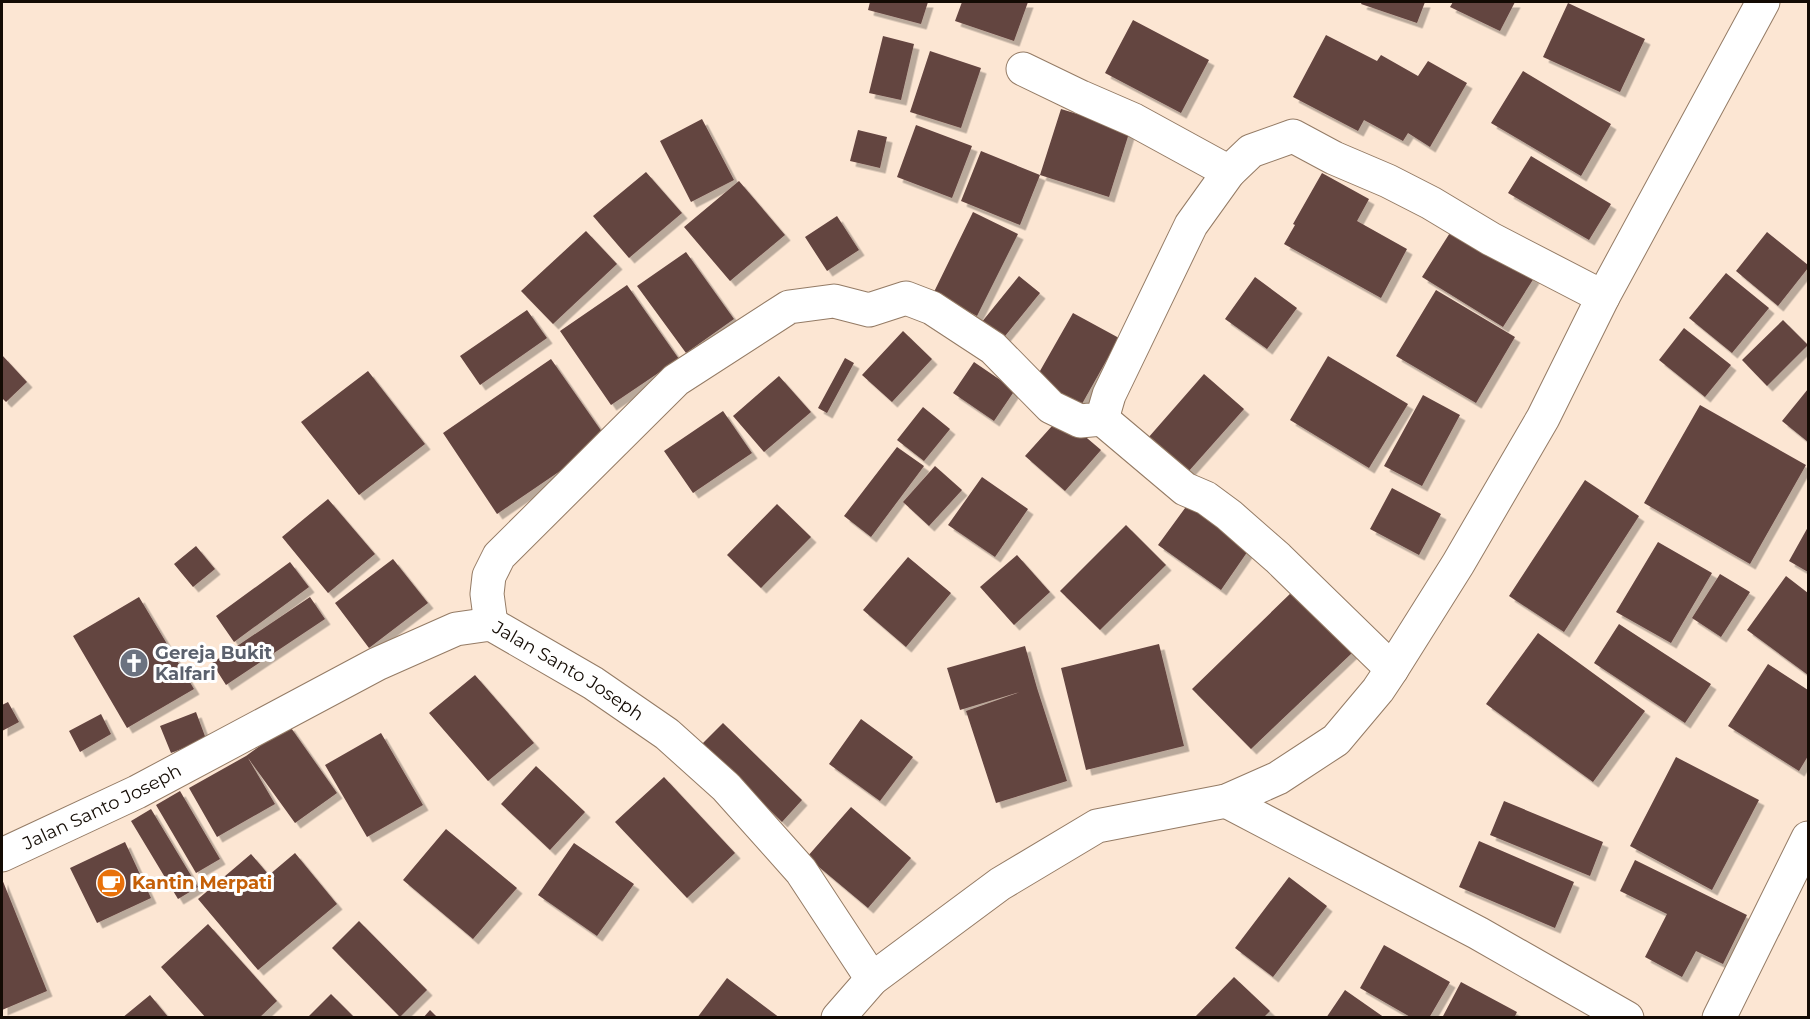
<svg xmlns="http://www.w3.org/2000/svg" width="1810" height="1019" font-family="Montserrat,sans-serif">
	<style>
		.building { fill: #644440; filter: url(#shadow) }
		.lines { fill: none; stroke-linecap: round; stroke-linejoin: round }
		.street-casing { stroke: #947b65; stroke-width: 35 }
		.secondary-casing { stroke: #947b65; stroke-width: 35 }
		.street { stroke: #fff; stroke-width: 33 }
		.secondary { stroke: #fff; stroke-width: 33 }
		.labels { text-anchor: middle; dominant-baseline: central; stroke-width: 6; stroke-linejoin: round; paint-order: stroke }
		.worship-label { font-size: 18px; font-weight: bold; fill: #5b616d; stroke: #fff; text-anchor: start }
		.street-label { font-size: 18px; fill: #130b04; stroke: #fff }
		.food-label { font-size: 18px; font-weight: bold; fill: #c56008; stroke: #fff; text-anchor: start }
	</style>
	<defs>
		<filter id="shadow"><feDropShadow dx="5.5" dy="5.5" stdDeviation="0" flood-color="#0004"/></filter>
	</defs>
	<rect width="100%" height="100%" fill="#fce6d3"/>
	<path class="building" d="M870,2H928L921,24L868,10Z
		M962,2H1028L1014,41L955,21Z
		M1362,2H1425L1417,23L1361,4Z
		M1453,2H1515L1500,31L1450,7Z
		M1568,3L1645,39L1620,92L1543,57Z
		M1133,20L1209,60L1181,113L1105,73Z
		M1326,35L1377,61L1381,55L1418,76L1428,61L1467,83L1430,147L1408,133L1403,141L1364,120L1358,131L1293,97Z
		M883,36L914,44L901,100L869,93Z
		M930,51L981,68L961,128L910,112Z
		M1523,71L1611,124L1581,176L1491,123Z
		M1061,109L1130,130L1109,197L1040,175L1020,225L961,201L981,151L1040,175Z
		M702,119L734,180L691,202L660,141Z
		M916,125L972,146L952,198L897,177Z
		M858,130L887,137L880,168L850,161Z
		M1531,156L1611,204L1589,240L1508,193Z
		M646,172L682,213L629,258L593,216Z
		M1322,173L1369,199L1357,221L1407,249L1381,298L1284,244L1295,225L1293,224Z
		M739,181L785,235L730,281L684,227Z
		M973,212L1018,234L977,316L933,294Z
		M837,216L859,250L827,271L805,237Z
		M1453,228L1534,278L1503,327L1422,277Z
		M586,231L617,264L553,324L521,291Z
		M1767,232L1808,265V268L1778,306L1736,271Z
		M686,252L734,319L686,353L637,286Z
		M1726,273L1769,308L1732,353L1689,318Z
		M1019,276L1040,293L1001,341L981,323Z
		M1255,277L1297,308L1267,349L1225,319Z
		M627,285L679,359L611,405L560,331Z
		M1436,290L1515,337L1476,403L1396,356Z
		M527,310L547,338L480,385L460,356Z
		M1073,313L1119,338L1078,411L1032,385Z
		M1783,320L1808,345L1767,386L1742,360Z
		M1684,328L1731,365L1705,397L1659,360Z
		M903,331L932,359L892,402L862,375Z
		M2,355L27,382L6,402L2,398Z
		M1328,356L1408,404L1369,468L1290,420Z
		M845,358L854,363L827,413L818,408Z
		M551,359L607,439L497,514L443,433Z
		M974,362L1015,390L994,421L953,393Z
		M368,371L425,444L359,495L301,422Z
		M1204,374L1244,409L1180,481L1141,446Z
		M779,376L811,412L764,452L733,416Z
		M1808,389V442L1782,421Z
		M1423,395L1460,415L1422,486L1384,466Z
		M1700,405L1806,465L1750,564L1644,503Z
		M923,407L950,429L924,461L897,440Z
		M723,411L752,453L693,493L664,451Z
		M1061,416L1101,450L1065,491L1025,456Z
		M897,447L924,466L871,537L844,516Z
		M935,466L962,490L929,526L903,502Z
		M982,477L1028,509L995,557L948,525Z
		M1585,480L1639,516L1564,632L1509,596Z
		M1392,488L1441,514L1419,555L1370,529Z
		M328,499L375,554L328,593L282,537Z
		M777,504L811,537L761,588L727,555Z
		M1188,504L1250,548L1221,590L1158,545Z
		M1126,525L1166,565L1100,630L1060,591Z
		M1808,527V572L1789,561Z
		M1658,542L1712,573L1671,643L1616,612Z
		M196,546L215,569L193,587L174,564Z
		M1017,555L1050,592L1014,625L980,587Z
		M908,557L951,593L906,647L863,610Z
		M393,559L428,603L369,648L335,603Z
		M290,562L309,587L234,642L216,616Z
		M1720,574L1750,592L1721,637L1692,618Z
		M1786,576L1808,593V675L1747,630Z
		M1293,591L1352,653L1251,749L1192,689Z
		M139,597L194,689L127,728L73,636Z
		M310,597L325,619L226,685L212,663Z
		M1619,624L1711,684L1685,723L1594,663Z
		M1538,633L1645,711L1593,782L1486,704Z
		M1159,644L1184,746L1086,770L1061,668Z
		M1025,646L1037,688L1067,781L996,803L966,711L1020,692L960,710L947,668Z
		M1768,664L1808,690V756L1799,771L1728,726Z
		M475,675L534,743L488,781L429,713Z
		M8,702L19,722L2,731V705Z
		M196,712L206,739L171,753L160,726Z
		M101,714L111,734L80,752L69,731Z
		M861,719L913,757L880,801L829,764Z
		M723,723L802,800L782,822L702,744Z
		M289,725L337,793L295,823L248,758L275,804L217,837L189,788L246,756Z
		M381,733L423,805L367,837L325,765Z
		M1676,757L1759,800L1712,890L1630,846Z
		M536,766L585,812L550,850L501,804Z
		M664,777L735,853L687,898L615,822Z
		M180,791L220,859L196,873L156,805Z
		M1504,801L1603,842L1590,876L1490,835Z
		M851,807L911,858L868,908L807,857Z
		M151,809L198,887L178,899L131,821Z
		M446,829L517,888L473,939L403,880Z
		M1479,841L1574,882L1555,928L1459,887Z
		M125,842L151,898L97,923L70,868Z
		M574,843L634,884L597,936L538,895Z
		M295,853L337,904L258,970L198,899L251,854L269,875Z
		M1635,860L1747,915L1723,964L1696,951L1682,977L1645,957L1667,914L1620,891Z
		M1289,877L1327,906L1273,977L1235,948Z
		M2,879L47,991L2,1010Z
		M359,921L427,990L400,1017L332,948Z
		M208,924L277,1001L259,1018H206L161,967Z
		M1384,945L1450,982L1429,1018H1412L1360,988Z
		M1234,977L1270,1011L1263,1018H1194Z
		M727,978L780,1018H697Z
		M1461,982L1517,1012L1514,1018H1442Z
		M1345,990L1385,1018H1326Z
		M331,994L355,1018H307Z
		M150,995L169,1018H122Z
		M430,1010L438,1018H423Z"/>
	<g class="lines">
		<g class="street-casing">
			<g id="street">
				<path d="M1023,69L1081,97L1134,120L1229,172"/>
				<path d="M1102,419L1185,489L1206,498L1229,515L1278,558L1392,669"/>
				<path d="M491,624L487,594L489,576L499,556L676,380L789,307L834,301L869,310L906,298L932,308L993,348L1051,407L1080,421L1102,419L1109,395L1191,225L1229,172L1251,151L1293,136L1334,158L1388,181L1431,203L1491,239L1603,297"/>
				<path d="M1226,801L1478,933L1627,1018"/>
				<path id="s1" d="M2,855L137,792L377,664L456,629L491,624L593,683L667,734L726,787L801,871L872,979"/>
				<path d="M1719,1018L1808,838"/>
			</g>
		</g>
		<g class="secondary-casing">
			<path id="secondary" d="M838,1018L872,979L1000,884L1097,826L1226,801L1278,778L1336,740L1378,690L1392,669L1458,564L1543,418L1603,297L1763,2"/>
		</g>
		<use href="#street" class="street"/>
		<use href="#secondary" class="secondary"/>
	</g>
	<defs>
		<g id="church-disc" transform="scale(1.5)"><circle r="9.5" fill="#6b7280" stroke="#fff"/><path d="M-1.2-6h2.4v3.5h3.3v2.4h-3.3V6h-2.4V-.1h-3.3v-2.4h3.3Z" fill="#fff"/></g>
		<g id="cafe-disc" transform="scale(1.5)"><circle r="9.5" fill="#e8710a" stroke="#fff"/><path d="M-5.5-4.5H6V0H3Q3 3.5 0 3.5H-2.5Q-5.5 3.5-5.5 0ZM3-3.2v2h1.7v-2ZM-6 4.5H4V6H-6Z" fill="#fff"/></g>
	</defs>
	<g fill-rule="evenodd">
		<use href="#church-disc" x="134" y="663"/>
		<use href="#cafe-disc" x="111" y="883"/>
	</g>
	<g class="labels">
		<g class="worship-label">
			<text x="155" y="653">Gereja Bukit<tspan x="155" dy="21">Kalfari</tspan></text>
		</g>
		<g class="street-label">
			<text stroke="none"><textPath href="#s1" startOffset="633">Jalan Santo Joseph</textPath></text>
			<text stroke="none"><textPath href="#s1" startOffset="111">Jalan Santo Joseph</textPath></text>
		</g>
		<g class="food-label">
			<text x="132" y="883">Kantin Merpati</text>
		</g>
	</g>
	<rect width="1810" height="1019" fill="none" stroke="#130b04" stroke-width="6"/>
</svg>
